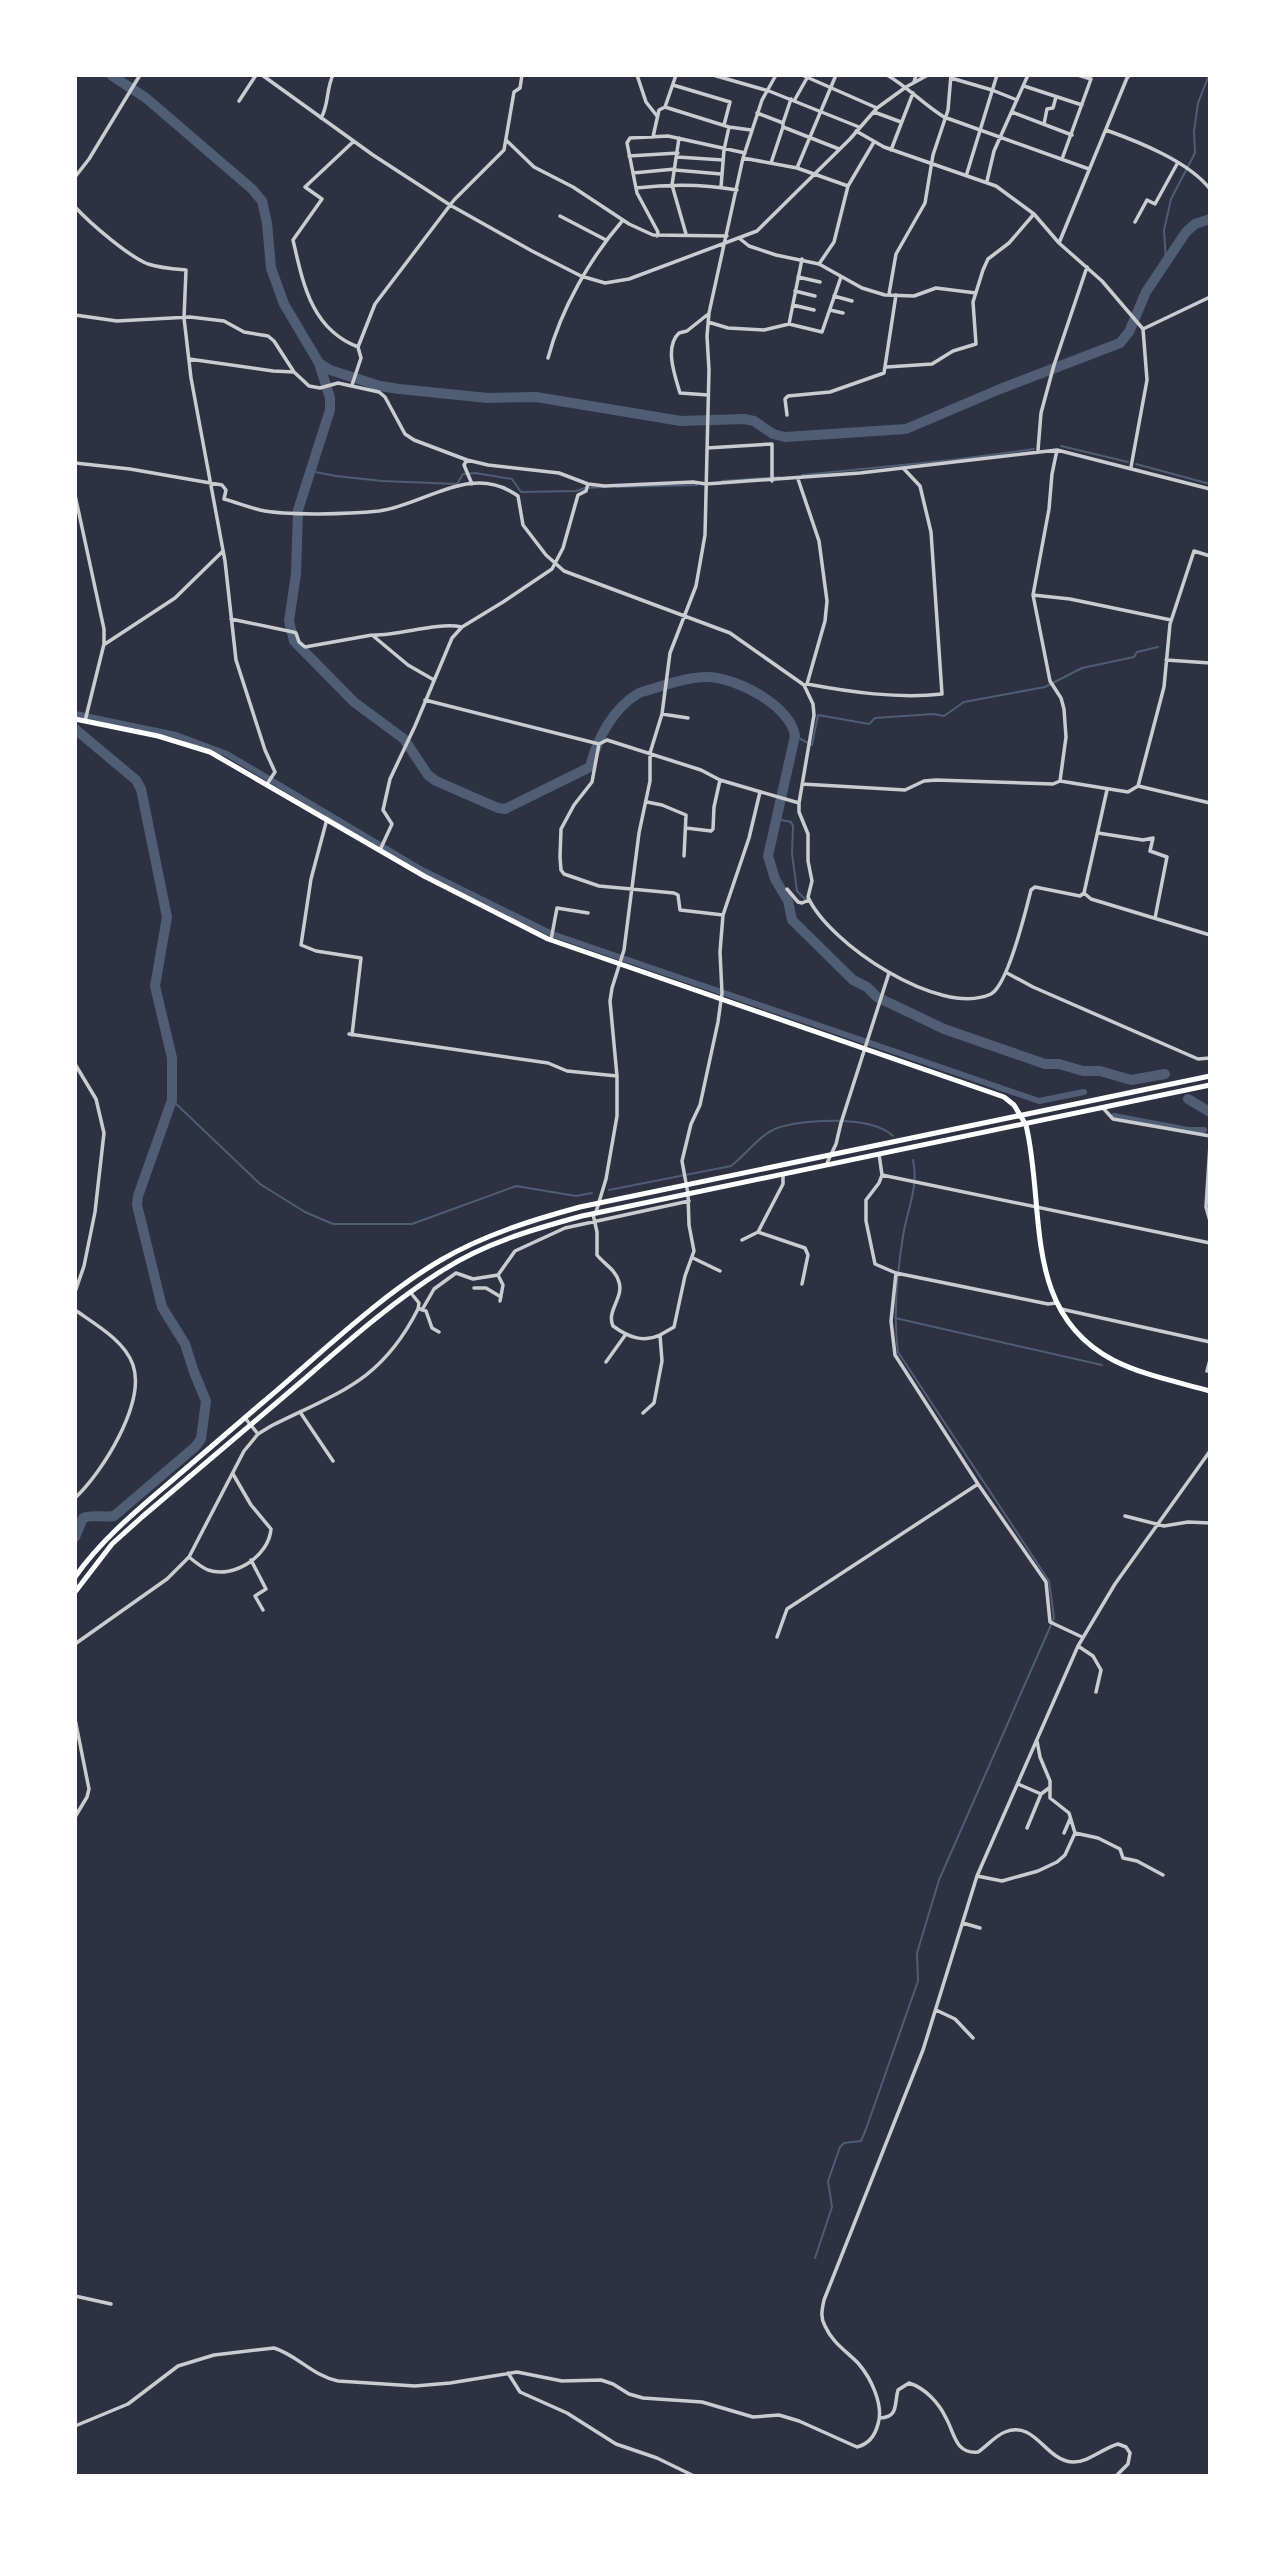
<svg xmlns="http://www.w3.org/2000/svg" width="1285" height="2551" font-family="'Work Sans',sans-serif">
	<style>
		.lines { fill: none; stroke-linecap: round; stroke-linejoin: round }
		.stream { stroke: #4f5d75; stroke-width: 2 }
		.canal { stroke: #4f5d75; stroke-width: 6 }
		.river { stroke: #4f5d75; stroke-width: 10 }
		.minor { stroke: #caccd0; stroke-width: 3.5 }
		.tertiary { stroke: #caccd0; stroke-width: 3.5 }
		.primary { stroke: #fff; stroke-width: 5 }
		.trunk { stroke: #fff; stroke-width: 5 }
	</style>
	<rect width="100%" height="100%" fill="#2d3142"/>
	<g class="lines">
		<path class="stream" d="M1166,261L1164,230L1171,199L1195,153L1194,131L1198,103L1209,75
			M1061,446L1128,462
			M1136,464L1210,484
			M310,471L336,476L382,481L457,484L463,474L475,473L512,479L521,492L576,491L585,488L605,487
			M802,475L952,460L1034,449
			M722,481L779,477
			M617,487L697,485
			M795,736L812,745L818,715L869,724L875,718L933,714L944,716L964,702L1045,687L1082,668L1134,657L1137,652L1158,647
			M777,819L791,822L793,826L792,854L797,891L805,899
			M172,1100L260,1184L305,1212L333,1224H412L516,1186L576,1196L592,1193
			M609,1190L731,1166C746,1155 759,1135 777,1128C804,1119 871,1115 893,1136
			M895,1318L1102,1365
			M815,2258L832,2207L828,2181L840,2147L844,2143L861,2141L866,2129L918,1981L917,1953L939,1880L1054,1618L1049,1581L898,1352C893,1314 897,1274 903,1236C907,1211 919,1186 913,1160"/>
		<path class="canal" d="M75,714L176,735L227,754L422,870L552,934L1039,1101L1084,1092
			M1114,1116L1188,1130H1204"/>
		<path class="river" d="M111,75L146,98L252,189L262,201L267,223L271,268L284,304L319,363L330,370L380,386L399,389L488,398L536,397L681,421L744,419L754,421L773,434L785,437L906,429L1000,389L1120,343L1129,332L1146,292L1186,232L1195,224L1210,219
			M319,363L330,398V410L298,510L296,574L289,621L294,641L354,702L404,739L428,775L436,781L498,808L505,809L590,767C597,739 613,708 639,693C660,687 685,677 707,677C736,677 791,706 795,736L768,856L775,879L788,901L792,920L853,980L867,987L877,997L944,1029L1045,1064H1059L1083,1071H1100L1131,1080L1165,1074
			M75,729L136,780L141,789L167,917L155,986L172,1058V1100L138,1196L137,1205L162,1307L185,1344L194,1372L206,1401L201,1439L195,1447L114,1516C104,1518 92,1514 83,1518L75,1537
			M1188,1099L1210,1112"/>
		<path class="minor" d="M262,75L373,155L450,205L532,251L581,276L605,283L629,279L757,231L850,139L877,108L906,87L928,75
			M637,75L646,102L657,116
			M713,75L769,91L859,127
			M802,75L877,108
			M887,75C908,87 924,105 944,117L1089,169
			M951,78L992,90L1017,100
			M914,82L916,75
			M673,85L730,102L724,125
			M1024,86L1082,105
			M239,101L256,75
			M794,101L807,78
			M665,107L676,75
			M874,112L901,122
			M1012,112L1072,135
			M757,113L783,123V127
			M321,118C329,105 326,89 333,75
			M783,123L791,99
			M1044,124L1047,109L1053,108L1056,97
			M1106,130C1139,142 1188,161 1210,189
			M856,131L884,147L996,186L1034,214L1059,243L1102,281L1143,329L1147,380L1131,467
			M653,137L659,110L665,107L729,127L751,130
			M679,138L672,185L686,234
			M506,140L534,167L573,187L629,224L653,235L727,236
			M354,141L305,187L322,199L293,240C303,283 311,329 358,347
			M891,150L913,93
			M629,156L678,153
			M677,157L723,160
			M743,158L797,168L836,75
			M1062,159L1091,79L1078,75
			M771,163L783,127L839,149
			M797,168L848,186L874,142
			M675,170L721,174
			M633,173L675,169
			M967,173L997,75
			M75,177L89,159L140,75
			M987,181L994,151L1028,75
			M721,187L724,150L729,127
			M636,188C669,184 704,184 737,190
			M75,207C91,224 128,256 148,264C160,268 174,269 186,270L184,318L191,378L225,561L236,660L265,750L275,772L267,784
			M560,216L606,240
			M1135,222L1147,200L1155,204L1177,164
			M657,236L658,232L637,193L627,143L630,138L668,136L745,153
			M739,238L749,246L776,255L819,264L862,288L885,295L914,296L936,288L976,293
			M1059,243L1127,78L1130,75
			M819,264L834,242L848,186
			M798,277L820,282
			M795,291L815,296
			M889,294L896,254L925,203L933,155L948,110L951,75
			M834,296L852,301
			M793,305L814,310
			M830,310L843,313
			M75,315L117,321L190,317L224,321L244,332L268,336L274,341L294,372L309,386L320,388L338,383L379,392L385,397L405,434L414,440L467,460L488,465L559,473L588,484L605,486L693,482L706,484L860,473L1057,450L1210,489
			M707,315L687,331L679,333C664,347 675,376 680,393L708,395
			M708,322L728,328L764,330L789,324L822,332L841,277
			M789,324L802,259
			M1143,329L1210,297
			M548,358C561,309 590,258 623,220
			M189,359L273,371L294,372
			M887,367L932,364L953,351L976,344L973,302L983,270L988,259L1009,243L1034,214
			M352,385L361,358L358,347L375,304L454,200L504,150L514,92L520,88L522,75
			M787,415L785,399L788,396L830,392L884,373L896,295
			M707,448L772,444V481
			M1038,450L1041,413L1054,365L1087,267
			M1057,450L1052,474L1049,509L1033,595L1050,681L1061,698L1064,709L1066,737L1060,781
			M467,460L464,465L472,484
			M75,463L130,469L222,485L226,490L224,499C235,502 248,507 260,510C288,516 350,514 379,511C425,505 471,462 518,496L523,525L546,555L564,571L730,633L804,685L813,704L814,715L799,803V812L808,834V861L812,881L808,897C828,943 940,1018 991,994C1008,985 1026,910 1031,890L1035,887L1080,896L1084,893L1091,899L1210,935
			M798,479L819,541L827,601L825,621L807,684
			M75,495L104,629V644L85,721
			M1033,595L1070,599L1171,620
			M231,619L293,632L296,633L299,642L305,647L372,635L408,665L434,680
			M374,635C402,635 436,622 462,627
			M105,644L175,598L223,551
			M1166,660L1210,663
			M804,685L807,684C850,692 898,699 942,694L931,532L920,486L904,469
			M425,700L599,744
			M662,714L688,718
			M802,784L905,790L924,781L936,780L1053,784L1060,781L1128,792L1138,786L1210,803
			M1138,786L1164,687L1170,624L1194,551L1210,556
			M647,802L662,805L686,815L684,856
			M327,819L311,879L301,945L316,951L361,958L352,1035
			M686,828L711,831L713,829L714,807L720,780
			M1098,833L1143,840L1153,838L1150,851L1167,857L1155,918
			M380,850L392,824L383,810L390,779L415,726L452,638L462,627L503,602L552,569L563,548L578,495L586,491L588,484
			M787,889L798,902L802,903L809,900
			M1084,893L1107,790
			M723,915L680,910L678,895L674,893L599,886L564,874L561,870L560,857L561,829L574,805L592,782L599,744L607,740L701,770L720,780L799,803
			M551,940L557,908L588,913
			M1007,973L1033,987L1198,1059L1210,1058
			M349,1034L548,1063L567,1071L617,1076
			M75,1064L96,1099L104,1133L95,1212L84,1266L75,1292
			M1103,1108L1113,1119L1210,1136
			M1210,1145L1206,1207L1210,1221
			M879,1154L882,1175L879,1183L866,1200V1221L875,1264L896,1273L1048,1304L1056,1303
			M827,1163L836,1144L841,1123L889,973
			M882,1175L1210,1243
			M596,1212L606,1179L617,1116V1076L610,1001L612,988L624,950L639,833L650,781V753L662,714L670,653L696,586L705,535L709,370L707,336L709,313L743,158L762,100L776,75
			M593,1214L597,1232V1255C604,1264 616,1270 619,1282C624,1298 606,1311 613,1326C628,1337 643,1343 660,1335
			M758,1232L783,1184V1174
			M742,1240L758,1232L805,1248L808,1255L802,1284
			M693,1258L720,1271
			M896,1273L891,1321L895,1355L978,1484L1046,1582L1050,1622L1082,1637
			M498,1275L503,1285L500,1301
			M474,1288H486L501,1297
			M420,1309L426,1311L432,1328L439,1332
			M1061,1309L1210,1342
			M75,1310C95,1324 125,1341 133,1365C146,1403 102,1473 75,1498
			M422,1310L434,1289L456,1273L473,1279L498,1275L515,1251L565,1228L689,1201
			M606,1362L626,1334
			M1207,1371L1210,1360
			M300,1412L333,1461
			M643,1413L654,1403L662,1361L660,1335L674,1327L685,1276L694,1251L689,1225L688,1194L682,1161L691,1124L700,1105L718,1022L722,993L720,952L723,915L749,838L760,792
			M245,1418L258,1434
			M1125,1516L1164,1526L1188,1522L1210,1523
			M189,1557C195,1562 201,1567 208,1570C234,1579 269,1556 271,1529L251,1505L233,1474
			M251,1560L266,1589L255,1596L263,1610
			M777,1637L787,1609L978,1484
			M1078,1646L1093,1656L1101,1670L1096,1692
			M75,1719L89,1789L87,1797L75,1817
			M1037,1741L1040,1757L1050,1781V1798L1069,1813L1075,1833L1098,1838L1120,1849L1123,1858L1137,1861L1163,1875
			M1018,1784L1041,1794
			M1027,1828L1041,1794L1049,1788
			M1064,1833L1070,1819
			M977,1876L1002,1881L1038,1871L1057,1862L1065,1855L1075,1833
			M963,1923L980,1928
			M936,2010L955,2019L973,2038
			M75,2296L111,2304
			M508,2373L520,2392L567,2413L616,2444L657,2458L694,2476
			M880,2418C899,2417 894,2404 898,2390L909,2383C925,2388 939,2403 946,2418C955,2434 955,2454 978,2452C987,2446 995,2436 1005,2432C1035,2420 1045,2460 1072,2462C1088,2463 1103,2448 1118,2444L1126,2447L1130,2453L1128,2464L1116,2476
			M75,2426L128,2404L178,2366L214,2355L274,2348C297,2355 313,2376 338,2381L415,2386L450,2383L517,2372L562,2381L601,2380L613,2384L629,2394L643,2398L702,2402L753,2417L779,2415L799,2421L857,2447C869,2444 875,2436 878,2424C884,2405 871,2378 858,2363C846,2351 832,2342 825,2326C820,2317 822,2310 824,2300L923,2050L977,1876L1078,1646L1115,1584L1210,1451"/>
		<path class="tertiary" d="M75,1644L167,1579L189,1557L244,1451L258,1434L271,1426C339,1392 381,1382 418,1309L419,1303L411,1293"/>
		<path class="primary" d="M75,719L158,736L210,752L424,876L548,939L1004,1097L1014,1105L1026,1125C1046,1208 1021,1312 1113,1360C1142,1375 1178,1382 1210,1391"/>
		<path class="trunk" d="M75,1577C101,1540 135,1512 169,1483C200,1456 231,1430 262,1403C317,1357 379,1296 441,1260C484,1235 532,1220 580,1207L1210,1076
			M75,1592L112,1544L142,1517C195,1472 248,1427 301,1382C346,1343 392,1302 443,1270C485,1243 534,1229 582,1216L1210,1085"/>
	</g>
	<rect width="1285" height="2551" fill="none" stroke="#ffffff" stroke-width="154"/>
</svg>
